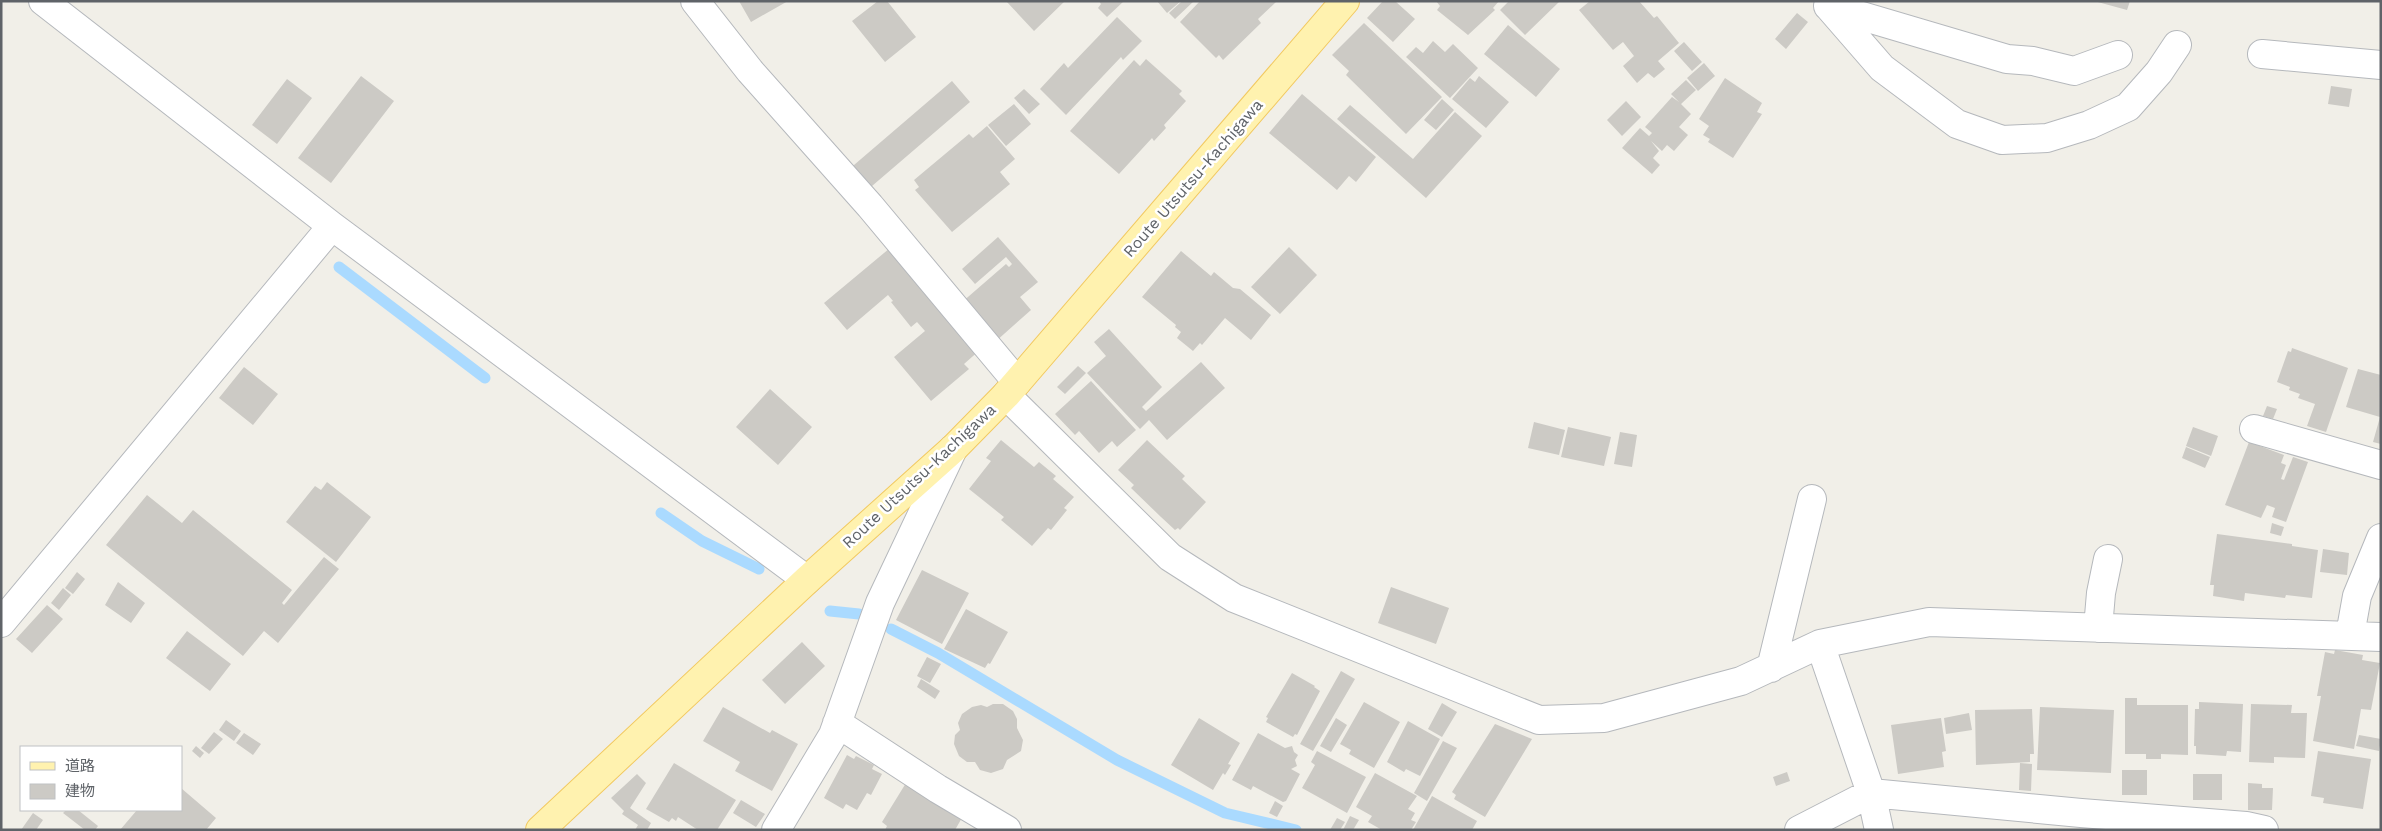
<svg xmlns="http://www.w3.org/2000/svg" width="2382" height="831" font-family="'Work Sans','Noto Sans JP',sans-serif">
	<style>
		.lines { fill: none; stroke-linecap: round; stroke-linejoin: round }
		.stream { stroke: #aadaff; stroke-width: 11 }
		.building { fill: #cccac5 }
		.minor-casing { stroke: #b5b8bc; stroke-width: 30 }
		.major-casing { stroke: #f2c960; stroke-width: 30 }
		.minor { stroke: #fff; stroke-width: 28 }
		.major { stroke: #fff2af; stroke-width: 28 }
		.labels { text-anchor: middle; dominant-baseline: central; stroke-width: 5; stroke-linejoin: round; paint-order: stroke }
		.street-label { font-size: 16px; fill: #5f6368; stroke: #fff }
	</style>
	<rect width="100%" height="100%" fill="#f1efe8"/>
	<g class="lines">
		<path class="stream" d="M339,267L485,378
			M661,513L702,541L759,569
			M830,611L859,614
			M891,629L938,653L1117,760L1225,813L1296,830"/>
	</g>
	<path class="building" d="M739,1H788L751,22Z
		M878,1H887L916,37L885,62L852,21Z
		M1006,1H1065L1034,31Z
		M1099,1H1124L1107,17L1098,8L1101,4Z
		M1157,1H1181L1167,13Z
		M1182,1H1194L1175,19L1169,13Z
		M1200,1H1275L1276,2L1258,19L1261,23L1223,60L1219,55L1216,58L1180,22Z
		M1383,1H1395L1415,19L1393,42L1367,18Z
		M1436,1H1499L1493,8L1495,10L1468,35L1437,10L1440,6Z
		M1509,1H1560L1525,35L1500,10Z
		M1590,1H1639L1654,18L1657,16L1679,43L1658,61L1665,69L1654,78L1648,73L1637,83L1623,66L1634,56L1623,42L1613,50L1579,10Z
		M2094,1H2130L2127,10Z
		M1797,13L1808,22L1786,49L1775,39Z
		M1117,17L1142,41L1123,60L1121,57L1066,115L1040,89L1064,63L1068,68Z
		M1364,23L1442,97L1406,134L1346,75L1349,71L1332,55Z
		M1508,25L1560,69L1536,97L1484,54Z
		M1433,41L1445,52L1453,44L1478,68L1450,98L1406,57L1416,47L1423,53Z
		M1684,42L1702,62L1692,71L1674,51Z
		M1146,59L1182,91L1179,94L1186,101L1164,125L1166,128L1154,141L1152,138L1119,174L1070,131L1134,60L1140,66Z
		M1704,63L1715,76L1698,91L1687,78Z
		M361,76L394,101L331,183L298,158Z
		M1479,76L1509,102L1486,128L1452,99L1470,78L1475,82Z
		M1725,78L1762,103L1757,112L1762,114L1733,158L1708,142L1710,139L1703,135L1709,126L1699,119Z
		M287,79L312,98L277,144L252,125Z
		M1686,80L1696,90L1681,104L1691,114L1679,127L1688,135L1674,151L1667,145L1662,151L1651,141L1659,151L1653,158L1660,165L1652,174L1622,148L1640,128L1649,136L1652,133L1645,127L1672,97L1679,102L1671,94Z
		M952,81L970,102L865,192L847,171Z
		M2331,86L2352,89L2349,107L2328,104Z
		M1024,89L1040,104L1029,114L1014,98Z
		M1302,94L1376,157L1356,182L1349,176L1337,190L1269,133Z
		M1442,99L1454,110L1436,130L1424,120Z
		M1626,101L1641,117L1622,136L1607,120Z
		M1014,104L1031,124L1006,146L988,125Z
		M1350,105L1413,159L1455,112L1482,136L1426,198L1337,119Z
		M987,126L1015,159L1000,172L1010,184L952,232L915,190L919,187L914,180L969,134L973,138Z
		M998,237L1038,282L1020,297L1031,310L995,342L961,303L1006,264L1009,267L1012,264L1006,257L975,284L962,269Z
		M1289,247L1317,275L1280,314L1251,287Z
		M890,248L981,349L964,364L969,369L931,401L894,357L925,331L917,322L911,327L891,302L893,301L888,295L847,330L824,303Z
		M1181,251L1211,276L1214,272L1233,288L1240,289L1271,315L1251,340L1225,318L1202,345L1200,343L1193,351L1177,338L1181,332L1175,327L1176,325L1142,297Z
		M1109,329L1162,387L1142,407L1146,411L1201,362L1225,388L1167,440L1149,420L1140,429L1087,373L1106,356L1094,342Z
		M2292,348L2348,368L2326,432L2307,426L2315,404L2298,398L2300,394L2289,390L2290,387L2277,382L2288,351L2291,352Z
		M1078,366L1086,373L1065,394L1057,387Z
		M244,367L278,394L253,425L219,398Z
		M2358,369L2381,375V444L2373,442L2380,417L2346,407Z
		M1091,381L1136,430L1117,447L1112,441L1099,453L1079,431L1075,435L1055,414Z
		M770,389L812,427L778,465L736,427Z
		M2267,406L2277,409L2273,419L2263,416Z
		M1534,422L1565,430L1559,455L1528,448Z
		M1568,427L1611,437L1604,466L1561,457Z
		M2193,427L2218,436L2211,456L2186,446Z
		M1620,432L1637,435L1632,467L1614,464Z
		M1001,440L1034,467L1039,462L1056,476L1053,479L1074,497L1064,508L1067,510L1051,530L1048,528L1032,546L1001,520L1004,517L969,489L991,461L986,458Z
		M1147,440L1185,476L1182,479L1206,502L1180,530L1178,528L1175,530L1161,517L1131,488L1134,485L1118,470Z
		M2249,442L2284,455L2281,463L2286,465L2281,479L2284,480L2293,457L2308,462L2286,522L2272,517L2275,508L2267,505L2261,518L2225,505Z
		M2186,447L2210,457L2205,468L2182,458Z
		M327,482L371,517L336,562L286,522L315,486L321,490Z
		M147,495L182,523L193,510L292,590L282,603L284,605L324,557L339,569L278,643L264,631L243,656L106,545Z
		M2272,523L2284,527L2281,536L2270,533Z
		M2217,534L2292,544V546L2318,550L2312,598L2286,595L2285,598L2245,593L2244,601L2213,596L2214,585H2210Z
		M2323,549L2349,553L2347,575L2320,572Z
		M922,570L969,593L942,644L896,620Z
		M77,572L85,579L73,594L65,588Z
		M118,582L145,603L131,623L105,605Z
		M1391,587L1449,608L1436,644L1378,623Z
		M63,588L71,595L59,610L51,603Z
		M47,605L63,619L32,653L16,639Z
		M966,609L1008,632L990,664L988,663L985,668L944,649Z
		M187,631L231,664L210,691L166,658Z
		M802,642L825,666L785,704L762,680Z
		M2335,650L2363,655L2362,660L2380,663L2371,710L2361,709L2354,749L2313,741L2321,696H2317L2325,652L2334,654Z
		M927,657L941,664L930,683L917,676Z
		M1341,671L1355,679L1313,751L1300,744Z
		M1292,673L1315,686L1314,687L1320,691L1297,735L1295,734L1293,737L1266,722L1268,718L1266,717Z
		M921,679L940,691L935,699L917,687Z
		M2125,698H2137V705H2188V755L2161,754V759H2146V754H2125Z
		M1364,702L1400,722L1374,768L1349,754L1351,750L1340,744Z
		M2199,702L2243,704L2241,752L2227,751L2226,756L2196,754V746H2194L2195,709H2199Z
		M1442,703L1457,712L1442,737L1428,729Z
		M993,704H1003L1013,711L1017,719V728L1023,740L1021,751L1007,760L1003,769L991,773L980,770L975,762H967L959,756L954,744L955,735L960,730L958,723L962,714L972,707L981,705L987,707Z
		M2251,704L2292,705L2291,713H2307L2305,758L2274,757V763L2249,762Z
		M723,707L770,733L772,730L798,744L772,791L735,771L740,762L703,741Z
		M2040,707L2114,710L2111,773L2037,770Z
		M2032,709L2034,754H2030V762L1976,765L1975,710Z
		M1969,713L1972,730L1946,734L1944,718Z
		M1199,718L1240,743L1228,764L1231,765L1225,775L1223,773L1213,790L1171,765Z
		M1336,718L1347,725L1331,752L1320,746Z
		M1941,718L1946,751L1942,752L1944,767L1898,774L1891,725Z
		M226,720L241,731L234,741L219,730Z
		M1408,721L1440,739L1420,776L1406,769L1404,772L1387,762Z
		M1495,724L1532,739L1485,817L1454,799L1456,795L1452,792Z
		M214,732L223,739L209,754L201,748Z
		M244,733L261,744L253,755L236,743Z
		M1258,733L1285,748L1292,746L1294,752L1298,755L1295,760L1297,766L1291,769L1300,774L1286,801L1283,802L1253,786L1251,790L1232,780Z
		M2359,735L2381,739L2379,751L2356,746Z
		M1443,741L1457,748L1427,801L1414,793Z
		M196,746L204,753L200,758L192,751Z
		M1317,751L1366,777L1347,813L1302,788L1315,765L1311,762Z
		M2318,751L2371,759L2363,809L2323,803L2324,798L2311,796Z
		M847,755L854,759L856,756L874,765L872,769L882,774L871,795L867,793L857,810L846,804L843,809L824,798Z
		M674,763L736,800L717,830H698L678,817L676,821L672,818L669,822L646,809Z
		M2020,763L2032,764L2031,791L2019,790Z
		M2122,770H2147V795H2122Z
		M1787,772L1790,781L1776,786L1773,777Z
		M1375,773L1417,796L1408,809L1415,813L1411,820L1416,822L1411,830H1382L1368,822L1372,816L1356,807Z
		M637,774L646,783L630,808L651,823L647,830H635L638,825L622,814L624,811L611,798Z
		M2193,774H2222V800H2193Z
		M906,783L963,816L955,830H885L887,826L882,822Z
		M2248,783L2262,784V788H2273L2272,810H2248Z
		M181,788L216,818L206,830H120L137,810H181Z
		M1432,796L1477,821L1472,830H1413Z
		M741,800L765,814L756,827L733,813Z
		M1275,801L1283,806L1277,817L1269,813Z
		M66,810H78L98,826L95,830H85L63,813Z
		M33,813L43,820L36,830H21Z
		M1350,816L1359,820L1353,830H1343Z
		M1337,818L1345,822L1340,830H1330Z"/>
	<g class="lines">
		<g class="minor-casing">
			<path id="minor" d="M43,1L332,226L807,580
				M695,1L750,71L870,206L1017,382
				M1828,6L2007,59L2033,61L2074,71L2118,55
				M1829,7L1882,68L1957,124L2002,140L2047,138L2089,125L2128,107L2159,72L2177,45
				M2262,54L2381,65
				M1006,395L1170,557L1234,598L1539,720L1604,718L1741,681L1820,644L1929,622L2381,637
				M2254,429L2381,465
				M1,623L332,226
				M2098,628L2101,593L2108,559
				M2350,635L2357,596L2381,538
				M1820,644L1871,793L1879,830
				M1771,668L1812,499
				M837,723L938,789L1007,830
				M776,830L833,735L880,603L953,449
				M1799,830L1871,793L2081,813L2246,826L2264,830"/>
		</g>
		<g class="major-casing">
			<path id="major" d="M540,830L807,580L953,449L1006,395L1345,1"/>
		</g>
		<use href="#minor" class="minor"/>
		<use href="#major" class="major"/>
	</g>
	<g class="labels">
		<g class="street-label">
			<text transform="translate(1193 178) rotate(-49)">Route Utsutsu-Kachigawa</text>
			<text transform="translate(919 476) rotate(-43)">Route Utsutsu-Kachigawa</text>
		</g>
	</g>
	<rect width="2382" height="831" fill="none" stroke="#5f6368" stroke-width="5"/>
	<rect x="20" y="746" width="162" height="65" fill="#ffffff" stroke="#bfc1c3"/>
	<rect x="30" y="762" width="25" height="8" fill="#fff2af" stroke="#bfc1c3"/>
	<text x="65" y="771" font-size="15" fill="#5f6368">道路</text>
	<rect x="30" y="784" width="25" height="15" fill="#cccac5" stroke="#bfc1c3"/>
	<text x="65" y="796" font-size="15" fill="#5f6368">建物</text>
</svg>
